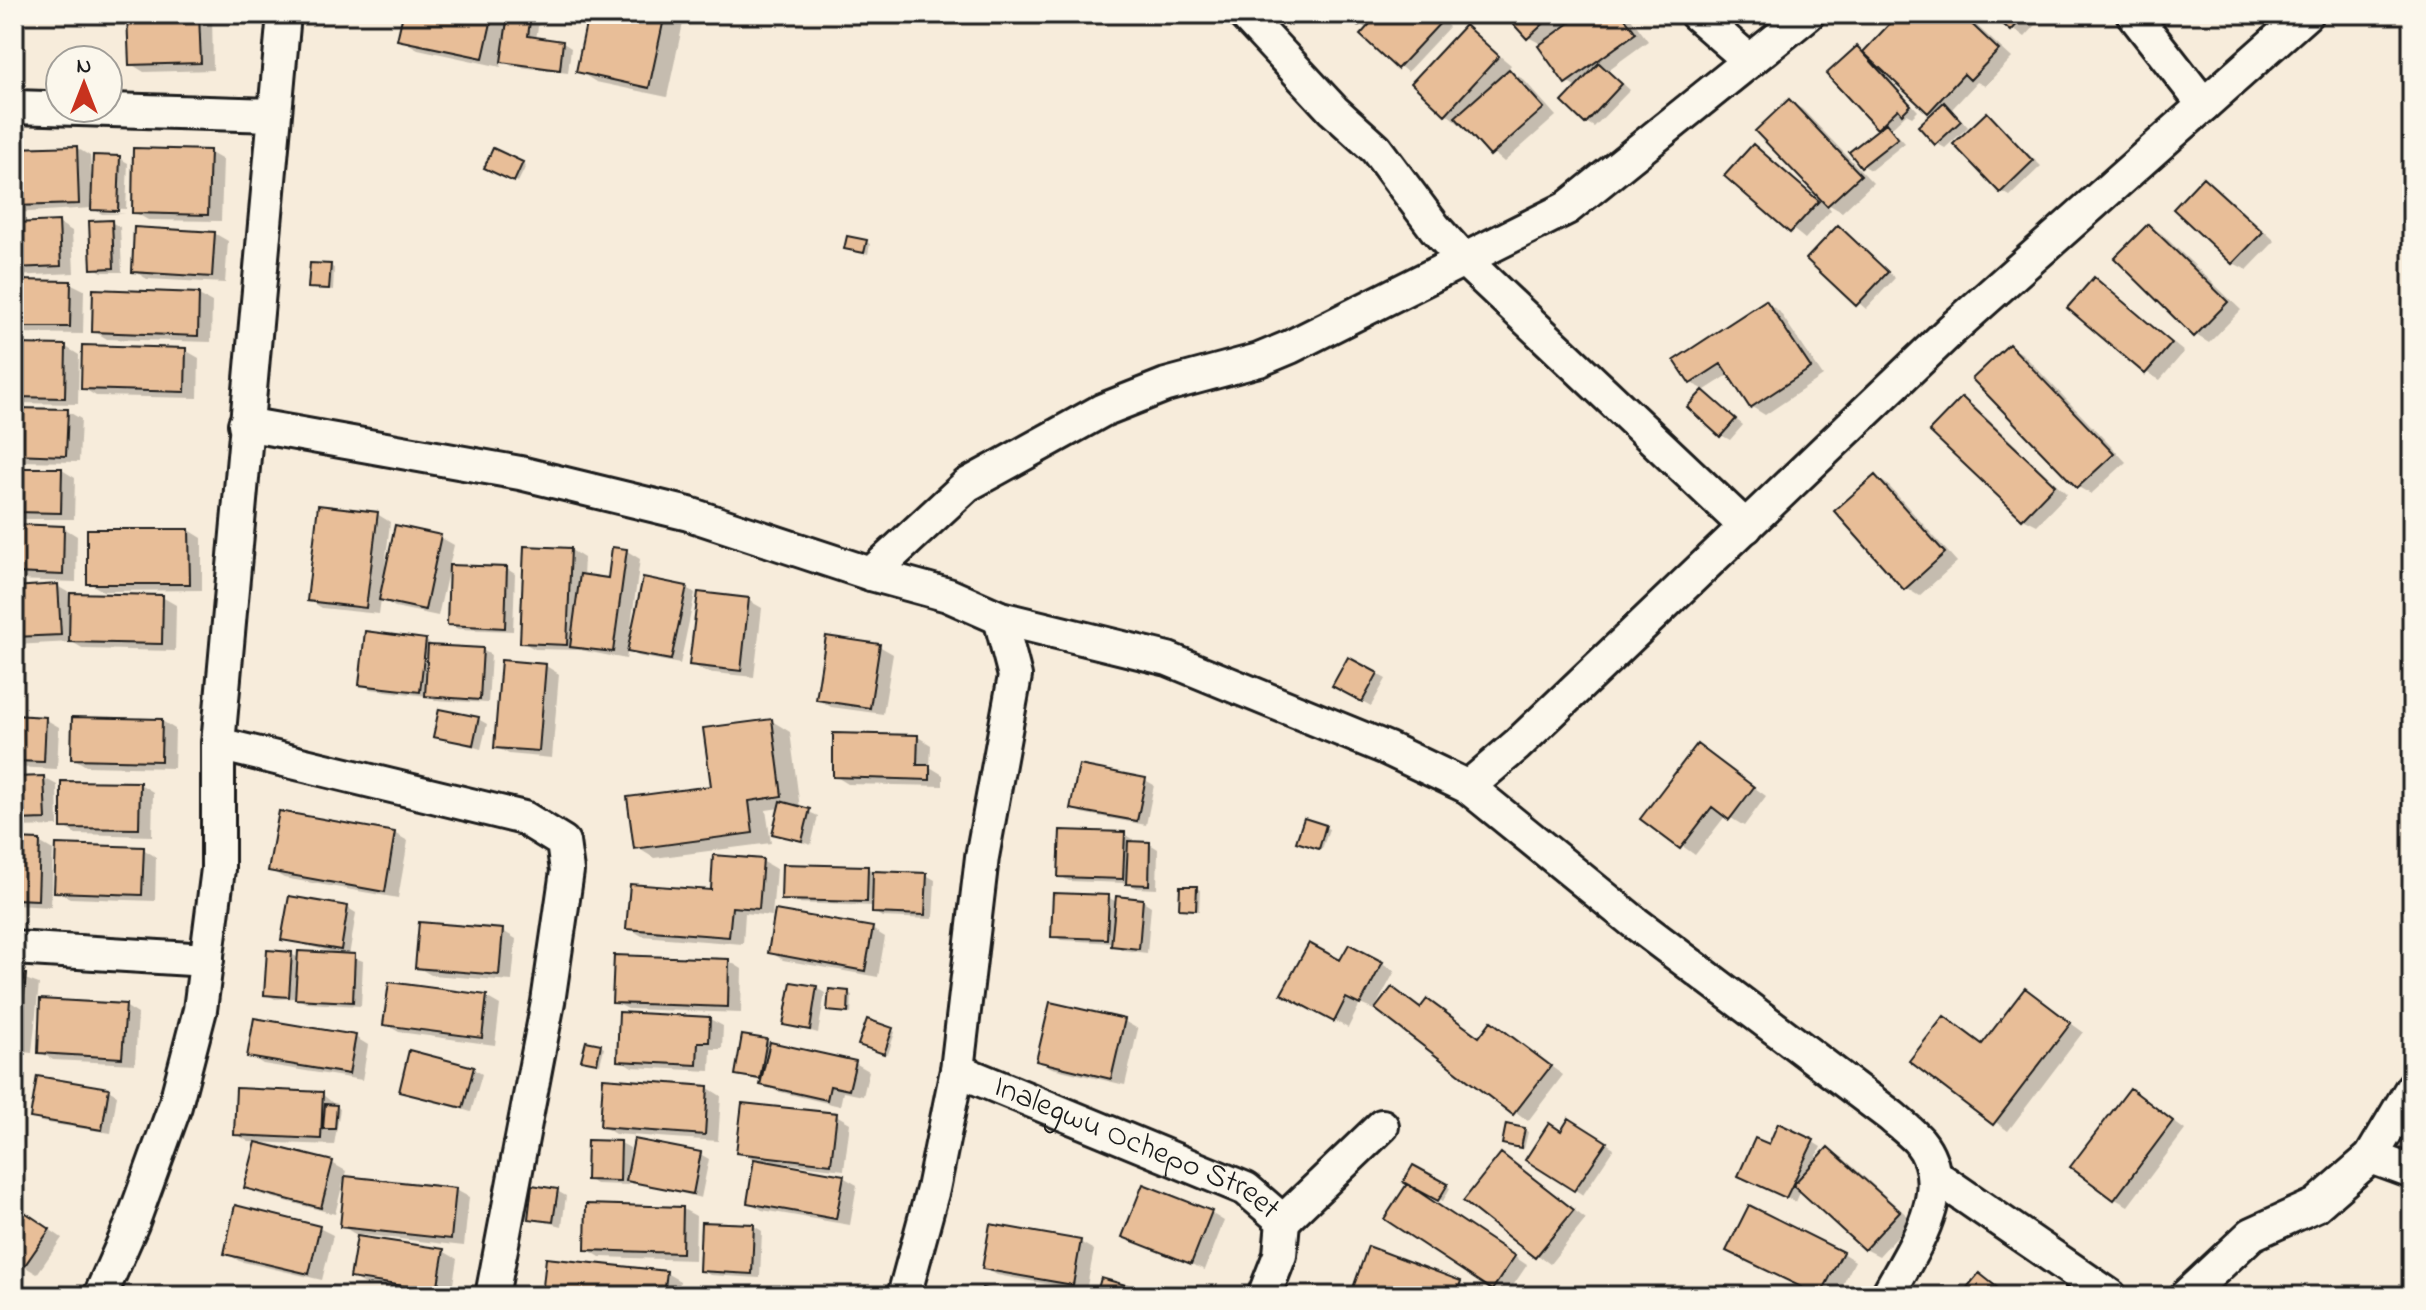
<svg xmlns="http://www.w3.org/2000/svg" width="2426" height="1310" font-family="'Indie Flower',sans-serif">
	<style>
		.shadow { fill: #0003 }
		.building { fill: #e8be98; stroke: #1c1c1c; stroke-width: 2 }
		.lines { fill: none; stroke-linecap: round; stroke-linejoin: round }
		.minor-casing { stroke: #1c1c1c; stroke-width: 38 }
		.minor { stroke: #fbf7ec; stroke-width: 32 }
		.labels { text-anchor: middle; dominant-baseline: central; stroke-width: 7; stroke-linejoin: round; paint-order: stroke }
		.street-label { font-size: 32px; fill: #1c1c1c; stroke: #fbf7ec }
	</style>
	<rect width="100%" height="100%" fill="#f7ecdb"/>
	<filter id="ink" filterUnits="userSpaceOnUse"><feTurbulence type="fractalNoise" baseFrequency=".0125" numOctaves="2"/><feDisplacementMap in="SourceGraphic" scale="16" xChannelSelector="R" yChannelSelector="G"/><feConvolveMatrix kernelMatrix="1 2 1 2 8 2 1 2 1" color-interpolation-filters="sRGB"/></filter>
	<g filter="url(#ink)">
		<path class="shadow" d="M129,14L212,15L213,70L144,72L131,64Z
			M405,14H540L536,39L563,43L571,48L568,73L512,66L502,60L501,67L418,49L400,39Z
			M590,14H685L667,97L596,82L578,71Z
			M1348,14H1435L1449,27L1407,72L1362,35L1367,29Z
			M1506,14H1575L1555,37L1586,14H1628L1648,41L1608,70L1630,90L1594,127L1586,122L1578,89L1567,82L1543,45L1528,37Z
			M1896,14H1964L2012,58L1985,86L1977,82L1952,109L1968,127L1945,148L1936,143L1934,114L1884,69L1882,71L1918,111L1912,117L1906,114L1891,128L1905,143L1871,170L1862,165L1881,129L1857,49L1865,54L1899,17Z
			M1994,14H2046L2025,37Z
			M1465,27L1511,65L1507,70L1523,79L1556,116L1504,162L1446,113Z
			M1789,102L1802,109L1873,183L1842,212L1826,203L1831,210L1805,239L1727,176L1753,146L1822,202L1824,200Z
			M1988,115L2041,166L2010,196L2001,191Z
			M77,148L90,156L91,176L119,158L128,163L126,209L99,208V212L126,214H102L92,208L14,213V150Z
			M494,151L526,166L518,182L486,167Z
			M209,152L223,160L221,221L148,220L134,212Z
			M2203,179L2216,187L2275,241L2247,270L2233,263L2176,209Z
			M111,222L120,227L122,272H102L93,267Z
			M59,223L72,231L74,273L14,276V225Z
			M2148,226L2162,234L2241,310L2209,343L2196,335Z
			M1838,228L1895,278L1866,309L1809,259Z
			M214,233L228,241L225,283L147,279L134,271Z
			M866,242L870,244L868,254L850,250Z
			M330,266L334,268L333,290L310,287Z
			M2094,279L2184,352L2160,380L2146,372Z
			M14,282L70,283L84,290L83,334L14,333Z
			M199,295L212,302L211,342L107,339L94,331Z
			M1766,303L1779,311L1823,376L1765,415L1752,407L1730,374L1705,390L1691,383Z
			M14,346L66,347L79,355L78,404L14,403Z
			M2009,346L2023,354L2126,462L2091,494L2078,487Z
			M185,350L199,358L198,398L96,396L83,388Z
			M1703,392L1743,425L1730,440L1721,435Z
			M1962,399L1975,407L2067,494L2037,525L2023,518Z
			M14,410L67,411L81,419L79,462L14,461Z
			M14,470H62L75,478L74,519H14Z
			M1875,477L1888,485L1957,562L1919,596L1906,588Z
			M377,514L390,522L385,567L440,537L454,545L438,616L395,607L381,599L379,614L322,608L309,600Z
			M14,526L64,528L77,536L76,582L14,580Z
			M189,530L202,538V590L103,591L89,583Z
			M571,550L584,558L583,577L609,580L627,551L640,559L630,633L686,588L695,593L680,664L638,656L628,649L626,659L580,650L535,649L522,642Z
			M507,569L515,574L513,631L458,629L449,624Z
			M57,586L71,594L162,597L176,605L175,651L84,649L72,642L14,645V589Z
			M748,600L762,608L754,677L705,672L692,664Z
			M426,641L434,646L482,650L491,655L488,703L435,700L427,696L370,689L361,684Z
			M879,646L893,654L883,714L831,707L818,699Z
			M1349,659L1386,679L1371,706L1335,686Z
			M503,662L546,666L559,674L552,758L509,754L496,747Z
			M14,717L45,719L59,727L57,769L14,767Z
			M478,719L487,724L481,749L435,736Z
			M162,721L175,729L174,768L86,766L73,758Z
			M772,721L790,732L800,808L818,816L811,845L774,833L780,808L766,810L771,843L654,858L636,847L713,788Z
			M918,737L931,745L930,767L943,775V786L848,784L835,776Z
			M1698,747L1766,796L1744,826L1726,815L1695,855L1643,818Z
			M44,778L57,785L58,826L14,827V779Z
			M1145,780L1154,785L1146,825L1081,813L1073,808Z
			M140,784L153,792L152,836L76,834L63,827Z
			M1325,827L1329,829L1322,849L1302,843Z
			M394,833L408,841L398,898L284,878L270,870Z
			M1124,834L1133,839V843L1150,844L1158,849L1157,889L1137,888L1127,883L1069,881L1060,876Z
			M14,841L39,842L53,850L51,907L14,905Z
			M143,849L156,857L155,901L70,898L56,891Z
			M762,861L776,869L772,916L745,913L743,944L642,936L629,928L712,892Z
			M867,868L876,873L926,875L935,880L933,919L882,917L874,912V906L792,903L783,898Z
			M1196,888L1200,890L1199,911L1181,908Z
			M1108,897L1118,903L1143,901L1151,906L1147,953L1122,950L1114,943L1061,940L1053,935Z
			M348,908L356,913L349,956L363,961L361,1006L306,1003L297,998L275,999L266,994L291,954L299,958L342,955L284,939Z
			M872,929L885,937L878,977L783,960L770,952Z
			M503,931L516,939L512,981L431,975L417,967Z
			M729,961L742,969L741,1013L628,1009L614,1002Z
			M1341,963H1382L1395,971L1374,1010L1360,1004L1348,1028L1297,1001Z
			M14,975L39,984L32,1053L14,1051Z
			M816,988L825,993L818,1033L786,1024Z
			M1392,990L1422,1009L1428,1001L1480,1038L1492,1024L1563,1075L1528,1121L1376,1007Z
			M2025,990L2083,1032L2008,1131L1912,1061L1983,1045Z
			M848,993L852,995L851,1014L830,1010Z
			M486,997L500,1005L495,1045L399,1032L385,1024Z
			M125,1006L138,1014L135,1064L53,1060L40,1052Z
			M710,1019L723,1026L722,1049H711L710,1071L632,1067L619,1059Z
			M1124,1021L1138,1029L1125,1085L1052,1068L1038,1060Z
			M892,1030L895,1032L888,1054L864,1046Z
			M355,1037L368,1045L362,1080L263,1064L250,1056Z
			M766,1041L855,1063L869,1071L863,1096L843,1092L840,1106L776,1091L763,1082L738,1074Z
			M600,1046L604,1048L600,1064L587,1061Z
			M473,1069L482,1074L471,1112L401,1091Z
			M708,1088L721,1096L718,1141L615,1134L602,1126Z
			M108,1090L117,1095L111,1133L41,1122L32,1117Z
			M322,1094L340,1109L334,1145L249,1142L236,1134Z
			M2143,1099L2185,1130L2128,1206L2115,1199Z
			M836,1115L850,1123L844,1170L784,1163V1166L843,1177L857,1185L850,1225L762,1210L749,1202L756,1160L739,1152Z
			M1578,1125L1614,1148L1583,1195L1528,1159Z
			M1525,1130L1528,1132L1524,1149L1504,1143Z
			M1813,1142L1821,1147L1812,1166L1829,1149L1842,1157L1912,1220L1879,1256L1865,1249L1801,1190L1796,1202L1749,1180L1770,1147Z
			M621,1143L630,1148L629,1161L700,1154L709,1159L701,1198L628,1180V1185L596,1184L588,1179Z
			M1502,1155L1586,1219L1550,1264L1465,1201Z
			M332,1163L346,1171L335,1214L259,1194L246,1187Z
			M1414,1167L1450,1188L1443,1201L1406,1181Z
			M456,1190L469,1197L464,1246L355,1234L342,1226Z
			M557,1191L566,1196L562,1226L530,1218Z
			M1421,1195L1527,1265L1506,1296L1493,1288Z
			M14,1205L62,1238L37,1274L14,1260Z
			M683,1209L696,1216L695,1260L600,1257L587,1249Z
			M1211,1213L1224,1221L1205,1270L1125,1236Z
			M754,1226L762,1231L760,1278L710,1275L701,1270Z
			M319,1228L333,1235L322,1280L239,1261L226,1253Z
			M1080,1242L1094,1250L1086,1291L997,1275L984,1268Z
			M443,1251L457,1259L451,1296L366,1285L353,1277Z
			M1842,1253L1855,1261L1837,1296H1819L1742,1258Z
			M666,1273L680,1281L678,1296H544Z
			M1460,1283L1474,1290L1472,1296H1373L1356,1287Z"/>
		<path class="building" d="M127,14H199L201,63L129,65Z
			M403,14H493L483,58L397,40Z
			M508,14H531L528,36L563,41L560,70L501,62Z
			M588,14H665L649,88L576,72Z
			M1345,14H1369L1358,26Z
			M1379,14H1434L1442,21L1397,69L1360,35Z
			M1504,14H1554L1527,39Z
			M1582,14H1622L1636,33L1565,84L1538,46Z
			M1893,14H1961L1999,50L1970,80L1964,74L1928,113L1863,52L1896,17Z
			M1991,14H2026L2011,31Z
			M1465,25L1499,56L1445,115L1411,83Z
			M1857,46L1911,105L1902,114L1898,109L1877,129L1826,74Z
			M1599,63L1622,84L1585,124L1562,102Z
			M1509,69L1544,108L1490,156L1455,117Z
			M1789,99L1861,175L1827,206L1755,131Z
			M1944,102L1961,121L1935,145L1918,126Z
			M1987,112L2033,161L2000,193L1953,144Z
			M1886,123L1898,138L1861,167L1849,152Z
			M1753,144L1819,201L1790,233L1724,176Z
			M77,146L79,204L14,206V148Z
			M133,148L210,150L208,215L132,213Z
			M493,148L523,162L514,182L484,168Z
			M93,155L120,156L118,211L91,210Z
			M2203,177L2263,232L2232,264L2173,209Z
			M112,220L114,268L91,269L89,221Z
			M59,221L61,266L14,268V223Z
			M2148,224L2228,302L2194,337L2114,258Z
			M1838,225L1888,272L1856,306L1806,259Z
			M134,227L215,232L212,277L132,272Z
			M847,236L867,240L864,253L844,249Z
			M310,263L331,264L329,289L308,288Z
			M2094,277L2172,343L2145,374L2067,308Z
			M14,280L71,281L70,327H14Z
			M93,289L199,293L198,336L92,332Z
			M1766,300L1811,368L1750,408L1721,364L1690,384L1674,360Z
			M14,344L66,345L65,398L14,397Z
			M2009,344L2114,454L2077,488L1972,379Z
			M82,345L186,348L185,392L81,389Z
			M1703,390L1736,419L1720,437L1687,407Z
			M1962,397L2055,485L2022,519L1929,431Z
			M14,408L68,409L66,456L14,454Z
			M14,468H62L61,513L14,512Z
			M1875,475L1945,553L1904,590L1834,511Z
			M318,505L378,512L366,608L307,601Z
			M14,524L64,526L63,575L14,573Z
			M395,525L441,535L425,610L379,600Z
			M87,529H189L190,584H87Z
			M524,546L571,548L567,645L520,643Z
			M612,547L627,549L613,652L570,647L580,574L608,578Z
			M449,565L507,567L505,628L447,625Z
			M643,577L687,586L671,660L627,652Z
			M58,584L61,635L14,637V587Z
			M698,592L749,598L741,671L689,665Z
			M70,593L163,595L162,644L69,642Z
			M365,631L426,639L420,692L359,685Z
			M826,636L880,644L870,708L816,700Z
			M428,645L483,648L480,700L425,696Z
			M1348,657L1378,673L1362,702L1332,686Z
			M501,660L546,664L539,751L494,748Z
			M439,709L479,717L473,745L433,737Z
			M14,715L46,717L44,762L14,761Z
			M72,717L162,719L161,761L71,759Z
			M772,719L782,796L749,801L753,833L634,849L627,797L711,786L703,728Z
			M833,733L918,735L917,765H930V780L833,777Z
			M1697,744L1754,787L1729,820L1712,807L1680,849L1640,819Z
			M1079,765L1146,778L1137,821L1070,809Z
			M44,776L46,819L14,820V777Z
			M61,781L140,782L139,829L61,828Z
			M780,801L810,809L802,841L772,834Z
			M279,811L395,832L385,892L268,871Z
			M1304,818L1326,825L1319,849L1296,842Z
			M1060,830L1125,832L1123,879L1058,877Z
			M14,839L40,840L38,900L14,899Z
			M1128,841L1150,842L1149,885L1126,884Z
			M56,844L144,847L142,895L54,892Z
			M713,855L763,859L759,909L732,907L729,937L626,929L630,884L711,890Z
			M782,864L868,866L867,902L781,900Z
			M873,871L927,873L925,915L872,913Z
			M1180,886H1197L1196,910L1179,909Z
			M1053,893L1109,895L1107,939L1051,937Z
			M289,896L348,906L341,950L281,940Z
			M1116,896L1143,899L1139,949L1111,946Z
			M775,910L873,927L865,971L768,953Z
			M419,922L503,929L499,975L415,968Z
			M1309,943L1340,960L1349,944L1383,962L1360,1005L1346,998L1334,1022L1281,994Z
			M267,950L292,952L289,997L264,995Z
			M298,951L355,954L353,1002L295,999Z
			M614,955L729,959L728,1007L612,1003Z
			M14,973L26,974L19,1047L14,1046Z
			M389,982L487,995L482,1038L383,1025Z
			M791,982L817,986L810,1030L783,1025Z
			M1392,987L1420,1008L1427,999L1479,1037L1491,1021L1551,1066L1513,1115L1375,1009Z
			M2025,988L2071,1023L1993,1125L1909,1061L1944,1016L1982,1044Z
			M829,989L849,991L848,1013L827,1011Z
			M40,999L126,1004L122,1058L38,1053Z
			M1050,1002L1125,1019L1111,1079L1036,1061Z
			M619,1012L710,1017L709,1042H698L697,1065L617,1061Z
			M254,1018L356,1035L349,1074L247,1057Z
			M867,1019L893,1028L884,1054L858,1045Z
			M742,1035L767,1039L760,1079L735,1075Z
			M586,1041L601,1044L597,1063L581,1060Z
			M770,1042L856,1061L849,1090L830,1086L827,1100L760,1085Z
			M409,1050L474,1067L463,1108L399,1092Z
			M37,1076L109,1088L102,1130L30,1118Z
			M603,1078L708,1086L705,1135L600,1127Z
			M236,1088L323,1092L321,1139L234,1135Z
			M2130,1088L2173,1121L2114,1200L2070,1167Z
			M742,1103L837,1113L831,1164L736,1153Z
			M325,1104L337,1105L335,1129H323Z
			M1569,1118L1607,1142L1574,1191L1525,1160L1549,1123L1561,1131Z
			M1778,1123L1814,1140L1786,1198L1738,1176L1755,1138L1769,1144Z
			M1506,1124L1525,1128L1521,1148L1502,1144Z
			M634,1139L701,1152L693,1194L626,1181Z
			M587,1140L621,1141L620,1181L586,1180Z
			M256,1142L333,1161L321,1208L244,1188Z
			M1828,1147L1900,1211L1864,1250L1793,1185Z
			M1501,1153L1574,1210L1535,1258L1463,1201Z
			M754,1159L844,1175L836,1219L747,1203Z
			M1413,1165L1448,1184L1438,1201L1403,1182Z
			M345,1176L456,1188L451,1239L340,1227Z
			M1143,1184L1212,1211L1191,1264L1122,1237Z
			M1407,1184L1515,1256L1492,1290L1384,1219Z
			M532,1185L558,1189L553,1222L528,1219Z
			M586,1204L683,1207L682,1253L585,1250Z
			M14,1205L50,1229L23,1268L14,1262Z
			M235,1205L320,1226L309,1274L224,1254Z
			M1749,1205L1843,1252L1820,1296L1726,1251Z
			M701,1222L754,1224L752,1274L699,1271Z
			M990,1224L1081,1240L1073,1285L982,1269Z
			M357,1236L444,1249L437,1291L350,1278Z
			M1368,1246L1461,1281L1456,1296H1376L1353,1288Z
			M546,1258L667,1271L664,1296H542Z
			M1979,1273L2008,1296H1960Z
			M1101,1278L1164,1296H1096Z
			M982,1288L1016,1296H980Z"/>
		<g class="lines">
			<g class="minor-casing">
				<g id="minor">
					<path d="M1244,14L1333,110L1376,149L1435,228L1463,259L1746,527"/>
					<path d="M1696,14L1750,61"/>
					<path d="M2133,14L2204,105"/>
					<path d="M14,107L274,115"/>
					<path d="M245,424L520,473L689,514L871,574L948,595L1000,618L1168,659L1386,748L1468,787L1634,922L1891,1116C1900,1124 1911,1132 1919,1141C1958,1188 1910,1253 1887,1296"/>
					<path d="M871,574L967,485L1103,410L1166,385L1259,360L1290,347L1567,208L1808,14"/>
					<path d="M218,744L524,818L563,842L567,871L548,1002L492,1296"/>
					<path d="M1468,787L1517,745L1951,330L2306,14"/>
					<path d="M14,948L207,960"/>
					<path id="s1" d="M957,1070L1246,1189L1283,1221L1280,1255L1264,1296"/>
					<path d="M2371,1157L2412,1172"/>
					<path d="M1934,1175L2110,1296"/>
					<path d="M1283,1221L1382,1126"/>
					<path d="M100,1296L132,1224L175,1106L200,1010L218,869V744L284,14"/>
					<path d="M904,1296L933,1189L957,1070L982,857L1015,676L1000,618"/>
					<path d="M2186,1296L2252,1234L2316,1205L2371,1157L2412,1088"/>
				</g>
			</g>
			<use href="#minor" class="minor"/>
		</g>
	</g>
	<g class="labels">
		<g class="street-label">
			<text stroke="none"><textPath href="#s1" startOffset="196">Inalegwu Ochepo Street</textPath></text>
		</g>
	</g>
	<rect width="2426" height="1310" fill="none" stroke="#fbf7ec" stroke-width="48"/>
	<rect x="24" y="24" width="2378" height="1262" fill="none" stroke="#1c1c1c" stroke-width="3" filter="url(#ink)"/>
	<g transform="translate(84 84)"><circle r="38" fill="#fbf7ec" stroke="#a29f99" stroke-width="2"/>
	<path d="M0-6L14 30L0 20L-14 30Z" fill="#c8321e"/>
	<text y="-12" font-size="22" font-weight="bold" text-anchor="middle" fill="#1c1c1c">N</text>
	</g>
</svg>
